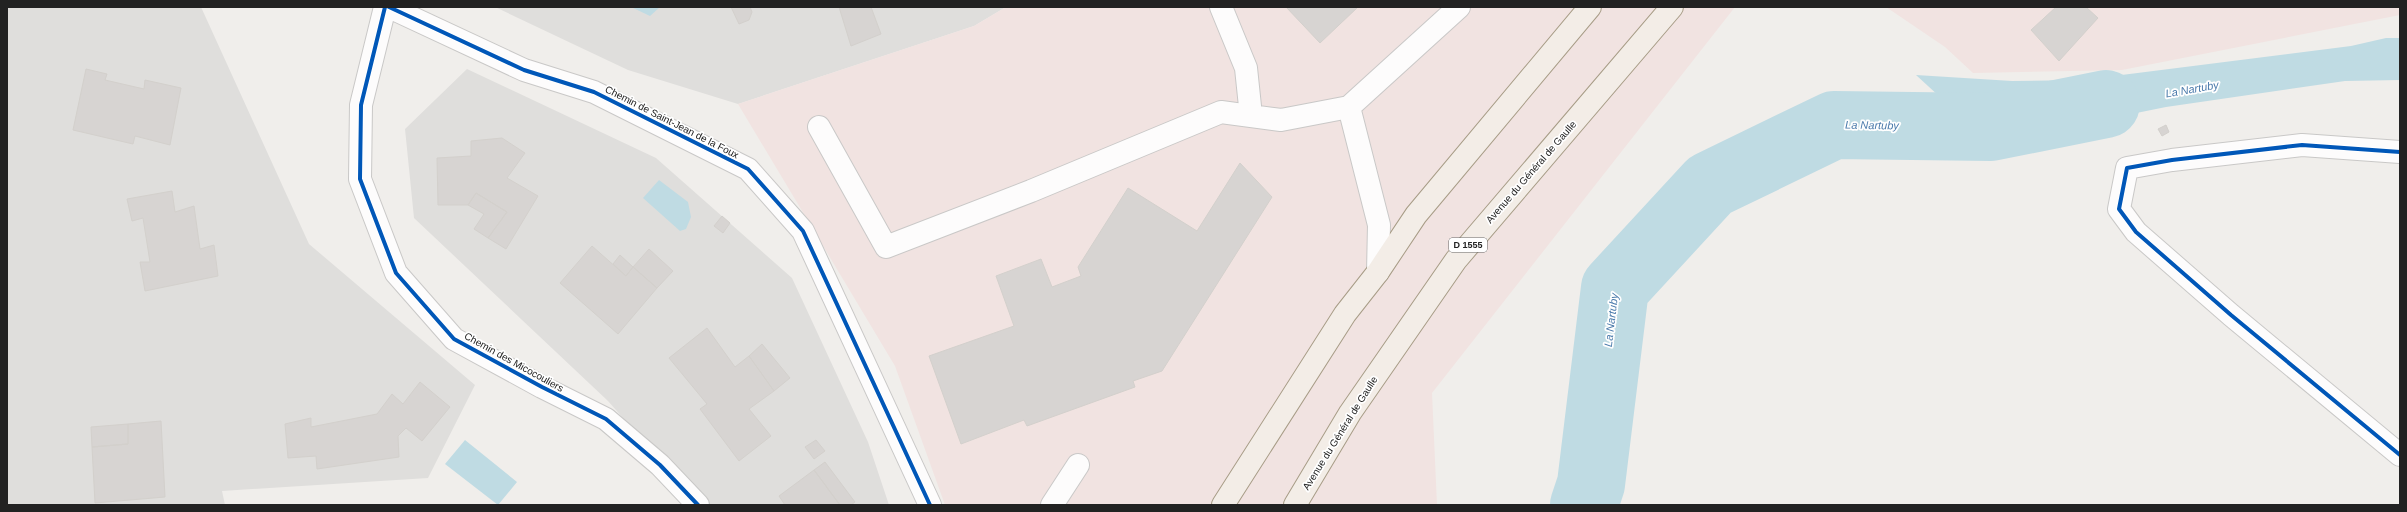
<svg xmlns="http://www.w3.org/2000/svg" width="2407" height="512" font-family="Helvetica,sans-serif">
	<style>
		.residential { fill: #dfdedc }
		.commercial { fill: #f1e3e1 }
		.water { fill: #bfdbe3 }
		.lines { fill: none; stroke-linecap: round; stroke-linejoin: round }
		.river { stroke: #bfdbe3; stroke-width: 68 }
		.building { fill: #d7d4d2; stroke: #d3d0cc }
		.minor-casing { stroke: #c9c8c7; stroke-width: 24 }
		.major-casing { stroke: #a79c86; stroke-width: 24 }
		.minor { stroke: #fdfcfc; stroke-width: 22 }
		.major { stroke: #f3ede7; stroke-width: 22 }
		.cycleway-casing { stroke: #fff; stroke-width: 6 }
		.cycleway { stroke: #0057b8; stroke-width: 4 }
		.labels { text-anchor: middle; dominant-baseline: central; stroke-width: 3.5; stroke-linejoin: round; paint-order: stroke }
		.shield { fill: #fff; stroke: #646464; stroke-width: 1 }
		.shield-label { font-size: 9px; font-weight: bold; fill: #222 }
		.street-label { font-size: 10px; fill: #222; stroke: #fff }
		.water-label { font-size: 11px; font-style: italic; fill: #4a7aab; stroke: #fff }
	</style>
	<rect width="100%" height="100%" fill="#f0eeeb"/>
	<path class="residential" d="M7,7H201L309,244L475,385L428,478L222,491L225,505H7Z
		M495,7H1006L974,26L738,104L628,70Z
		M467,69L656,158L792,278L868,442L889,505H700L608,401L414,218L405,129Z"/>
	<path class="commercial" d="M1006,7H1735L1432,393L1437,505H945L895,366L738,104L974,26Z
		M1886,7H2400V15L2122,70L1973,73L1945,47Z"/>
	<path class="water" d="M631,7H660L650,16Z
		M2386,38H2400V80L2345,81L2166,107L2087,123H2056L1964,119L1916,75L2012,81L2082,80L2351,46Z
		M659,180L688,202L691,217L686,229L680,231L643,198Z
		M465,440L517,482L498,505L445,464Z"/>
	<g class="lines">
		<path class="river" d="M1584,505L1591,484L1615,288L1710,185L1834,125L1991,127L2106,104"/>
	</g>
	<path class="building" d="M731,7H750L752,12L749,20L739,24Z
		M839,7H871L881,34L851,46Z
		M1286,7H1358L1320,43Z
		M2056,7H2086L2098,18L2059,61L2031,30Z
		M86,69L107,74L105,80L144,89L145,80L181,88L170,145L135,136L133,144L73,130Z
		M2166,125L2169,132L2162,136L2158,129Z
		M502,138L525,153L507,178L538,196L506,249L488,238L507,212L476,193L468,205H438L437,158L471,156V141Z
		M1240,163L1272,197L1162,371L1133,381L1135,387L1027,426L1024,420L961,444L929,356L1014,326L996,276L1041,259L1052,287L1081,276L1078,267L1128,188L1197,231Z
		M172,191L175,212L194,206L200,249L214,245L218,276L145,291L140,262H150L143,218L132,221L127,199Z
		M476,193L507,212L488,238L474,229L484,214L468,205Z
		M722,216L730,223L723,233L714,226Z
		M592,246L626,276L633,267L657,288L618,334L560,283Z
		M649,249L673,271L657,288L633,267Z
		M620,255L633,267L626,276L613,264Z
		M707,328L735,367L749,356L774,391L749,409L771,436L739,461L700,409L707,404L669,358Z
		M762,344L790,378L774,391L749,356Z
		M420,382L450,407L422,441L406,428L398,436L399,457L317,469L316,456L288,458L285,424L311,418V427L377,414L392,394L403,404Z
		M161,421L165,497L95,503L92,447L128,444V424Z
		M128,424V444L92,447L91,427Z
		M816,440L825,451L814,459L805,447Z
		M825,462L855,502L851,505H840L814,470Z
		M814,470L840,505H785L779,496Z"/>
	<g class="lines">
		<g class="minor-casing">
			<path id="minor" d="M385,7L361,105L360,179L396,273L454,339L542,387L606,419L660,465L698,505
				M389,7L524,70L594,92L748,169L803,231L930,505
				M1221,7L1246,68L1251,116
				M1349,107L1379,225L1378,272
				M819,127L886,247L1031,191L1221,112L1281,120L1349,107L1459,7
				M2400,152L2302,145L2172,160L2127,168L2119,209L2136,232L2231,315L2400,455
				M1052,505L1078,465"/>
		</g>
		<g class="major-casing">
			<path id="major" d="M1223,505L1345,314L1378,272L1416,215L1590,7
				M1295,505L1350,413L1456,260L1672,7"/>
		</g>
		<use href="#minor" class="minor"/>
		<use href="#major" class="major"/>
		<g class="cycleway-casing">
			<path id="cycleway" d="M385,7L361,105L360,179L396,273L454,339L542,387L606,419L660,465L698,505
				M389,7L524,70L594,92L748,169L803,231L930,505
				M2400,152L2302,145L2172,160L2127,168L2119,209L2136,232L2231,315L2400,455"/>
		</g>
		<use href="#cycleway" class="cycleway"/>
	</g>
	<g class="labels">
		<rect class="shield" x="1449" y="238" width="38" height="14" rx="3"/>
		<g class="shield-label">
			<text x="1468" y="245">D 1555</text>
		</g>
		<g class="street-label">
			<text transform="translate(672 122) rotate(27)">Chemin de Saint-Jean de la Foux</text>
			<text transform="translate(1531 172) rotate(-49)">Avenue du Général de Gaulle</text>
			<text transform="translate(514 362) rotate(29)">Chemin des Micocouliers</text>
			<text transform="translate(1340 433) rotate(-58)">Avenue du Général de Gaulle</text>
		</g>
		<g class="water-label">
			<text transform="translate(2192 89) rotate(-10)">La Nartuby</text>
			<text transform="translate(1872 125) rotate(1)">La Nartuby</text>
			<text transform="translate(1611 320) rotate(-83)">La Nartuby</text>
		</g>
	</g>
	<rect width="2407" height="512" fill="none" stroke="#222222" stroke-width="16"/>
</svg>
